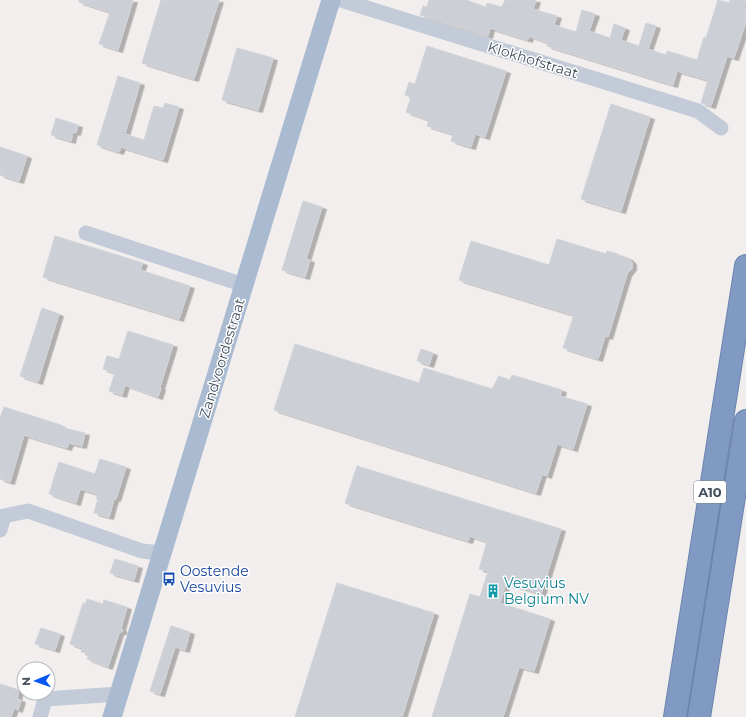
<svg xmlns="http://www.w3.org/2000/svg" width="746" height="717" font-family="Montserrat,sans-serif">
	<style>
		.building { fill: #cccfd6; stroke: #d1d3da; filter: url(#shadow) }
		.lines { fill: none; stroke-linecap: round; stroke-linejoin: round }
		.highway-casing { stroke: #6b85ae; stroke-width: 24 }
		.minor { stroke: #c2cbd7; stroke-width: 15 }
		.major { stroke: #aabad0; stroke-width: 19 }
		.highway { stroke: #809ac3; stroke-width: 22 }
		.labels { text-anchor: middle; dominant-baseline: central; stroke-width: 3; stroke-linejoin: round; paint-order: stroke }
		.shield { fill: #fff; stroke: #7c848e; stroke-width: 1 }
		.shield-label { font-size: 13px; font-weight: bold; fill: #444f5d }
		.street-label { font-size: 14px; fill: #444f5d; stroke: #fff }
		.transit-label { font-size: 14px; fill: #164399; stroke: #fff; text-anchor: start }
		.culture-label { font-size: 14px; fill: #0d838f; stroke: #fff; text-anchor: start }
	</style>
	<defs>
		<filter id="shadow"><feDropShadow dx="4.5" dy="2.5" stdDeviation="0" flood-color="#0004"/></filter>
	</defs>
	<rect width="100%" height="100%" fill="#f1eeed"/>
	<path class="building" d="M79,0H133L118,50L99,44L110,12L79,2Z
		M161,0H219L194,79L142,63Z
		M429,0H466L486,7L487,3L502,7L505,0H536L533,9L557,16L554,25L576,32L582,10L595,14L589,31L610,38L614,24L625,28L621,40L639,46L646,23L656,26L648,49L666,55L667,51L697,60L704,37L706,38L718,0L729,3L730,0H746L744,8H746V22L734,58L727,56L711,106L701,103L708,80L677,71L673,85L547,46L548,43L529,36L528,40L490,28L488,36L420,15L423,6L427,7Z
		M427,46L506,71L485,137L475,134L471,147L451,141L453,134L427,126L429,120L406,112L411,97L405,95L409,82L415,84Z
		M237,48L273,58L258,110L222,100Z
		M118,76L140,83L125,134L144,140L154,106L163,108L165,103L179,107L163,160L121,147L119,152L97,145Z
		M611,104L650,117L621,211L581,199Z
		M56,118L78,125L76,133L73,132L71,141L51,135Z
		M0,147L27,156L19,181L0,175Z
		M303,201L322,207L306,259L310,260L305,277L282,270Z
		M55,236L143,263L140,270L190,286L179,319L43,277Z
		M557,239L606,254L607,251L618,254L617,255L628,258L632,262V268L627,274L608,337L605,336L598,359L563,348L574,315L459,280L471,241L549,265Z
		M42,308L59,314L38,382L20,376Z
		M128,331L173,345L160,387L161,388L158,397L125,385L122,395L109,391L115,373L103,369L107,356L119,359Z
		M295,344L419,383L424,368L492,389L499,376L510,380L512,375L562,390L560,396L587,404L573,449L557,444L547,476L542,474L536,493L274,410Z
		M421,349L433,353L429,365L417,361Z
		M4,407L61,425L60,427L85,433L82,446L69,443L67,448L24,435L10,482L0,479V418Z
		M100,459L126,467L116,499H114L109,517L94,513L98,499H96L98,494L80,489L76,503L49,494L59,462L95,474Z
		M357,466L561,529L541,594L506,583L500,603L550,619L534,671L519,667L503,717H432L470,594L480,597L488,571L479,569L487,542L470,536L468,541L345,503Z
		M115,559L138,566L134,580L110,573Z
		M337,583L434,613L402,717H295Z
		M87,599L103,604L104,600L127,607L121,628L123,631L119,633L108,667L87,659L89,654L81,652L82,648L70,644L83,603L85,604Z
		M171,626L190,632L185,650L175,647L160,694L150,691Z
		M41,628L60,634L55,650L35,644Z
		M0,684L19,690L17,699L21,700L18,710L14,708L11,717H0Z"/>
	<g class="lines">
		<g class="highway-casing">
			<path id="highway" d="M675,717L746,266
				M699,717L746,421"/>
		</g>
		<path class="minor" d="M341,0L698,111L721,128
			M86,233L244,285
			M0,530L4,516L28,511L142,551L162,553
			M40,717L45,699L119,694"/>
		<path class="major" d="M112,717L331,0"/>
		<use href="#highway" class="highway"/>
	</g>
	<defs>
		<g id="bus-bare" transform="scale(1.08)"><path d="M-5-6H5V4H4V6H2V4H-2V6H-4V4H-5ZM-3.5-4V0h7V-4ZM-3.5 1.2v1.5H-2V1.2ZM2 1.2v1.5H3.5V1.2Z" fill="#1a4fb4" stroke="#fff" stroke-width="2.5" paint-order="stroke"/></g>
		<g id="building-bare" transform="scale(1.08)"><path d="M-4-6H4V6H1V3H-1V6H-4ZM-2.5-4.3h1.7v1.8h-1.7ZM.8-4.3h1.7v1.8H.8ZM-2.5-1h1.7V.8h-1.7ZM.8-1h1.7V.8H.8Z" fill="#0f9aa8" stroke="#fff" stroke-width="2.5" paint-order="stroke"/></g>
	</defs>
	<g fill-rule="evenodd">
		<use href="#bus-bare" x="169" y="579"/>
		<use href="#building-bare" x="493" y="591"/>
	</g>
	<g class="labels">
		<rect class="shield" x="694" y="481" width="32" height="22" rx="3"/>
		<g class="shield-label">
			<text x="710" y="492">A10</text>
		</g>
		<g class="street-label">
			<text transform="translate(533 60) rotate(17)">Klokhofstraat</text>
			<text transform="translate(222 358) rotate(-73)">Zandvoordestraat</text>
		</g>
		<g class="transit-label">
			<text x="180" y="571">Oostende<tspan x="180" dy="16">Vesuvius</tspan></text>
		</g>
		<g class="culture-label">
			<text x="504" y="583">Vesuvius<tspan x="504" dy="16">Belgium NV</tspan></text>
		</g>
	</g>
	<g transform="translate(36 681) rotate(268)"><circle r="19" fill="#ffffff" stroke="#b4b9be"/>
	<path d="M0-3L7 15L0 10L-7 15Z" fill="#0556f4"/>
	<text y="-6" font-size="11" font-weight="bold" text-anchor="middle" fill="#444f5d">N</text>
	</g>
</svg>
